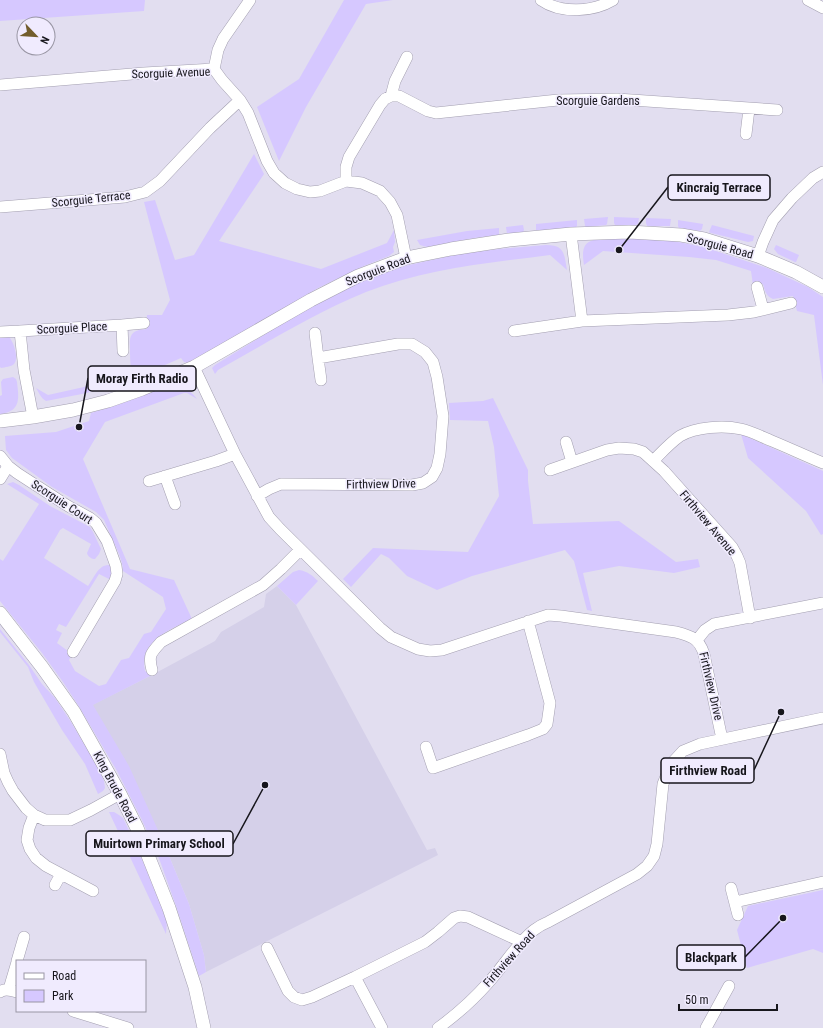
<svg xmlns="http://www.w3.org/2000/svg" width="823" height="1028" font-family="'Roboto Condensed',sans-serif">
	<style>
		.built { fill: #d5d0e9 }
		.green { fill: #d6c8ff }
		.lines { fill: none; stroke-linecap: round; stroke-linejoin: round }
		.minor-casing { stroke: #a39fb0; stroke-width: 12 }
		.tertiary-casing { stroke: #a39fb0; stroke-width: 14 }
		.minor { stroke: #fff; stroke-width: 11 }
		.tertiary { stroke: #fff; stroke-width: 13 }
		.labels { text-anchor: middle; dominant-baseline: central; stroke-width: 3; stroke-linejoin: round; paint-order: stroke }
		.street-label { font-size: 12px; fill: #17161c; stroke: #f0ebfe }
		.leader { fill: none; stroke: #17161c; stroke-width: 1.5 }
		.callout-dot { fill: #17161c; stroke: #f0ebfe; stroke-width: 1.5 }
		.callout { fill: #f0ebfe; stroke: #17161c; stroke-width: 1.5 }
		.callout-label { font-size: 13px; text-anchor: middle; font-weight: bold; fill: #17161c }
	</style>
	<rect width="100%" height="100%" fill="#e2def0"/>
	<path class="built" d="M277,586L296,605L427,850L435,848L438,855L206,972L204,955L189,904L162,839L92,705L152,675L215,641L221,632L264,607L266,594Z"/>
	<path class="green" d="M0,0H145L144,11L0,21Z
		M344,0H393L366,4L306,107L279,161L257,107L299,79Z
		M254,154L264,174L219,241L321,269L387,243L394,230L395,242L393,247L394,252L389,256L364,266L318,288L246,331L188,363L184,362L181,358L165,365L146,370L87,393L46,401C41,398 39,393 36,388L48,395L84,387L131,368C130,362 130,355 130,349C129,334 132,330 147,329V315H162L170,300L144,202L155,200L175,260L194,255Z
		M608,217L607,224L606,225L587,227L585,226L584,219Z
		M614,217L639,218L638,224L635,225H615L614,223Z
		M646,218L671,219L670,226H647L646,223Z
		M577,220V226L575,228L539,231L536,230V224Z
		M678,220L703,224L702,229L700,231L679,228L678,226Z
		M523,225L524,230L523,232L507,234L506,227Z
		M712,225L754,236L753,241L748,242L711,233L709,232Z
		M499,228V234L498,235L474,238L427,247L420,245L417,240L467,231Z
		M617,238L673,241L704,247L767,268L808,287L823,297V385L814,315L797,311L793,296L773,299C766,296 765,291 763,284L753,285L751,271L716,260L689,257L603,251L584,265C579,236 594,240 617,238Z
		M546,245C565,245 564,254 567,270L550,255C488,263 425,269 366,292C314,313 267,343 218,370L215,374L212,368L215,365L296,315L361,281L400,267L459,254L499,249Z
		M776,245L799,255L796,262H795L778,254L774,249Z
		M9,337C14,342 19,359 14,364C11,367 5,367 1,368L0,367V338Z
		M13,377L16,379L17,382C19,399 21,411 0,414V396L2,395L1,382L3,379Z
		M177,383C183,385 194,394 197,399L187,393H184L105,422L83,459L130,569L174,580L192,619C171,629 138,641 145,671L152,675L93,705L129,766L162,839L189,904L204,955L206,972L199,976L176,906L160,861L142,820L117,771L78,705L63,682L42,653L0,601V559L3,561L39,504L7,484L13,482L19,485L50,506L90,527L93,532L101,549L99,554L95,559C92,559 88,557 87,553L91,544L63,528L60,530L44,558L88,586C93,579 99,564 109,565L112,570L111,578L109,579L99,574L66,627L59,624L56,630L62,633L57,643L72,654L69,660L75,671L99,686L106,684L121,660L129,658L144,634L151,632L166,609L163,597L123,571L122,563L119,554L104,520L96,512L52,487L12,458L6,450L5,436L56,432L89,421L91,413L120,404Z
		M493,398L528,470V481L533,524L619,521L676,562L698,559L700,567L674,573L619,566L583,573L592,611L587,610L574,561L565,550L472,576L437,590L407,576L389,558L381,554L351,587L343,579L373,548L468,552L499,496L494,447L488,421L450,420L449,403L483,401Z
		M741,434L823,471V534L821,535L806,511L748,458Z
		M299,570C307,571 313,576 318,581L296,605L277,586L293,572Z
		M0,629L29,665L42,684L55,698L71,722L100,771L104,781L105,788L103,791L98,794L85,764L62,730L34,682L28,667L0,632Z
		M109,812H114L119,815L123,818L126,824L142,859L167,921L166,934Z
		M823,890V953L813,949L747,968L737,930L748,906Z"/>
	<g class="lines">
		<g class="minor-casing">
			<path id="minor" d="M541,0C561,14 593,12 613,0
				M808,0L823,8
				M214,69L222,80L240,100L248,113L267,161L274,173L285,183L297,189L310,192L320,191L346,181L362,183L380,191L390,202L397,215L406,258
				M214,69L218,50L223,39L250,0
				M0,85L144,73L214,69
				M391,96L395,81L407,57
				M746,134L749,109
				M346,181V167L349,157L380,105L385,99L391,96H399L428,111L436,113L558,100L617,99L777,110
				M0,207L125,197L145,192L160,181L210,128L240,100
				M571,234L582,321L728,315L754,312L791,303
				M758,256L763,242L773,220L792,198L813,178L823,172
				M757,287L763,309
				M122,325L144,323
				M514,331L582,321
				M0,332L20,331
				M318,358L321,380
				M194,367L235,454L269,517L280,529L380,628L391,637L418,649L430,651L442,650L548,615L561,616L676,632C691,636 699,638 704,654L722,739
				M33,417L24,370L20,331L122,325L123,351
				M566,442L572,462
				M0,456L8,466L17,473L68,506L90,518L96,523L107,541L116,566L117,574L115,581L73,652
				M653,461C662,452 670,443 680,436C696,427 723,425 741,429C751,431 762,437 772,441C789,448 806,456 823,463
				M550,470L607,450L619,448L634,449L643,452L664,471L732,547L737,556L740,563L750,618
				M165,476L175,504
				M0,479L8,466
				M149,481L216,461L235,454
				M257,496L269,489L281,484L412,485L423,483L432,477L437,468L440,454L443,416L437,377L433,362L425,352L412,344H398L318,358L315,333
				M697,640L705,630L714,624L823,603
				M152,670C148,655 151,653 161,642L263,585L281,569L300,550
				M426,747L433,768L528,735L543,729L547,724L550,703L528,621
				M0,754L4,773L8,782L13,791L26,808L34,815L45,820H70L91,810L120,794
				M34,815L29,828L27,840L30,849L36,858L46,866L93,891
				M55,885L61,874
				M731,888L738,915
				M735,902L823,882
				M267,948L288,991L294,997L302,1000L312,997L355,977
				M17,961L24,937
				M9,989L17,962
				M0,992C5,988 11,990 17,992
				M73,1011L128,1028
				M382,1028L355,977L425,942L438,932L454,918L460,916L468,917L522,942
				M438,1028C456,1015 473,1000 488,983C504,966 516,944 534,930C538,927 543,924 548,922L637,874L647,866L654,856L657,844L663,784L671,764L683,751L700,744L823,718
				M706,1028L729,986"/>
		</g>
		<g class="tertiary-casing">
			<path id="tertiary" d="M0,421L33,417L73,410L108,401L142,389L194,367L311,300L358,276L406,258L451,249L509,240L571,234L629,232L681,235L704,239L758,256L796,272L823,287
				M0,613L42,667L74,712L120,794L137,828L169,908L195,987L204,1028"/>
		</g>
		<use href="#minor" class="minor"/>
		<use href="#tertiary" class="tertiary"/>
	</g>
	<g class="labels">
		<g class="street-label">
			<text transform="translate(171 73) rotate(-2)">Scorguie Avenue</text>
			<text x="598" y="101">Scorguie Gardens</text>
			<text transform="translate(91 199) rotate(-6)">Scorguie Terrace</text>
			<text transform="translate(720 246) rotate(15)">Scorguie Road</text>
			<text transform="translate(378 270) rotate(-21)">Scorguie Road</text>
			<text transform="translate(72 328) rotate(-3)">Scorguie Place</text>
			<text transform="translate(381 484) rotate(-1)">Firthview Drive</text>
			<text transform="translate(62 502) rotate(33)">Scorguie Court</text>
			<text transform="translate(708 523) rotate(50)">Firthview Avenue</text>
			<text transform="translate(711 686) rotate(77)">Firthview Drive</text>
			<text transform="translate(115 787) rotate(62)">King Brude Road</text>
			<text transform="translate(509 959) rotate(-48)">Firthview Road</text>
		</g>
	</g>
	<path class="leader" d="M619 250L668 187M79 427L88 378M781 712L754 770M265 785L233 844M783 918L745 957"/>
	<g class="callout-dot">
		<circle cx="619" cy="250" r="4"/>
		<circle cx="79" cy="427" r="4"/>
		<circle cx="781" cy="712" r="4"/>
		<circle cx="265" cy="785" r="4"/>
		<circle cx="783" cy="918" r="4"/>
	</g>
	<g class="callout">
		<rect x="668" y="175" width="102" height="25" rx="4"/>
		<rect x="88" y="366" width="108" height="25" rx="4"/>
		<rect x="661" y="758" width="93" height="25" rx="4"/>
		<rect x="86" y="831" width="147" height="25" rx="4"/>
		<rect x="677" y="945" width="68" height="25" rx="4"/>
	</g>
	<g class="callout-label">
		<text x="719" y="192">Kincraig Terrace</text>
		<text x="142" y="383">Moray Firth Radio</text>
		<text x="708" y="775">Firthview Road</text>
		<text x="159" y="848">Muirtown Primary School</text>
		<text x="711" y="962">Blackpark</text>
	</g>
	<rect x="16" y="960" width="130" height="52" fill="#f0ebfe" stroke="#9996a4"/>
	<rect x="24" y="973" width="20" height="6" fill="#ffffff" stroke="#9996a4"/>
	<text x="52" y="980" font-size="12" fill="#17161c">Road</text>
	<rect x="24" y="990" width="20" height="12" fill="#d6c8ff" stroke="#9996a4"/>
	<text x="52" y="1000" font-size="12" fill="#17161c">Park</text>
	<g transform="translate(36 36) rotate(115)"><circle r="19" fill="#f0ebfe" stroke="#9996a4"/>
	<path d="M0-3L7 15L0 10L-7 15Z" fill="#725d2c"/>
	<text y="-6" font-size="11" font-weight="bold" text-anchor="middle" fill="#17161c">N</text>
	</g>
	<path d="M679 1004v6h98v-6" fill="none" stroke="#17161c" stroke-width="2"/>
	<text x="685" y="1004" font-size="12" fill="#17161c" stroke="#f0ebfe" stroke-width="3" paint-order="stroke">50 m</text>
</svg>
